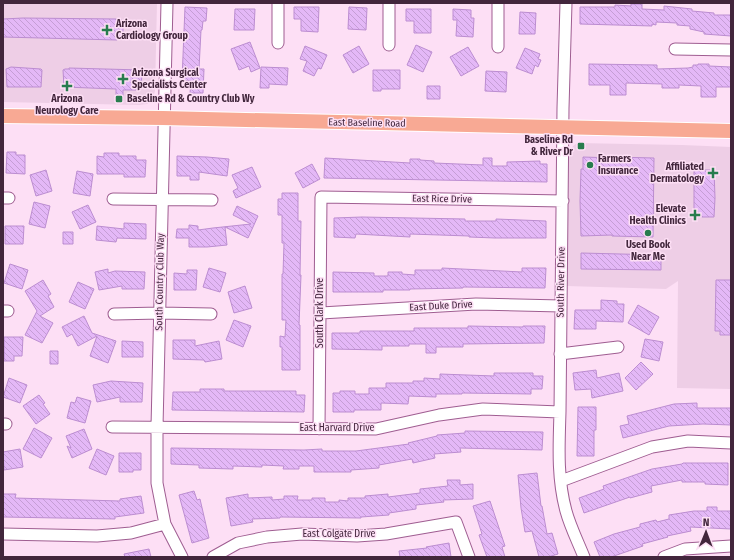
<svg xmlns="http://www.w3.org/2000/svg" width="734" height="560" font-family="'Fira Sans Condensed',sans-serif">
	<style>
		.built { fill: #eecee6 }
		.building { fill: url(#building-back-hatch); stroke: #bc8dd1 }
		.lines { fill: none; stroke-linecap: round; stroke-linejoin: round }
		.minor-casing { stroke: #9f5d91; stroke-width: 13 }
		.major-casing { stroke: #fff; stroke-width: 16 }
		.minor { stroke: #fff; stroke-width: 11 }
		.major { stroke: #f8a994; stroke-width: 14 }
		.poi-dot { fill: #287c4e; stroke: #fddff5; stroke-width: 1.5 }
		.labels { text-anchor: middle; dominant-baseline: central; stroke-width: 3; stroke-linejoin: round; paint-order: stroke }
		.poi-label { font-size: 10px; font-weight: bold; fill: #42263c; stroke: #fddff5; text-anchor: start }
		.street-label { font-size: 10px; fill: #42263c; stroke: #fddff5 }
	</style>
	<defs>
		<pattern id="building-back-hatch" width="6" height="6" patternUnits="userSpaceOnUse"><rect width="6" height="6" fill="#e4b8f7"/><path d="M-1 5l2 2M0 0l6 6M5-1l2 2" fill="none" stroke="#c59ed5"/></pattern>
	</defs>
	<rect width="100%" height="100%" fill="#fddff5"/>
	<path class="built" d="M3,3H157L155,91L152,101L147,104L139,105L3,102Z
		M577,143L682,145L731,147V389L677,388L678,281L666,289L567,286L568,155L573,146Z"/>
	<path class="building" d="M631,4H642V9L664,10V6L692,9V11L714,13V15H731V36L704,34V32L690,29V26L677,25V23L656,22V25L652,24V26L580,24V7H615V5L631,6Z
		M185,7L207,8L206,21H203L202,30H201L199,69H204L203,93H190L191,81L182,80Z
		M294,7H319L318,32L301,31V19H294Z
		M349,7L367,8L366,30L348,29Z
		M235,9H255L254,30H234Z
		M406,9H431V33H414V21H406Z
		M453,9L471,10V18H474L473,37L456,36L457,20H453Z
		M520,12L536,13L535,34H519Z
		M23,18L118,19L122,20L123,22V37L121,39H117V40L3,37V19Z
		M250,42L260,68L251,72L249,66L239,70L231,49Z
		M416,45L432,52L423,72L407,65Z
		M305,46L327,55L321,69L318,68L314,76L303,71L307,61L300,59Z
		M359,46L369,64L353,73L343,55Z
		M468,47L479,66L461,76L450,57Z
		M525,48L540,54L538,59L541,60L538,67L535,65L532,74L516,68Z
		M589,64L657,65V69L688,68L693,67V65H698V64H709V66L731,67V87H716V97H701V86L679,85V88H662V84L626,83V95H610V85H589Z
		M11,67L41,69L42,70L41,87H7L6,69Z
		M261,67L288,68L287,85L269,84V88H260Z
		M69,68L141,70L140,72H142L141,88L136,90H123V101H116V89L64,87L63,70L65,69H69Z
		M373,70H400V89H381V91H373Z
		M486,71L507,72L506,92L485,91Z
		M427,86H440V99H427Z
		M7,152H16V155H25V174L6,173Z
		M104,153H119V156H136V160H146L145,177H124V174H97V156L104,157Z
		M177,156L207,157L229,159L227,176L199,172V180H190V176H177Z
		M583,157L613,158V157L654,158L653,237L612,236V235L581,236L580,201L581,169H583Z
		M325,158L410,163V159H420V160L434,161V163L483,165V158H492V166H507V162L540,161V164H547V182L324,178Z
		M312,164L320,179L303,188L295,173Z
		M252,167L261,187L236,198L233,191L238,188L232,175Z
		M46,170L52,191L36,196L30,175Z
		M694,170H714L715,198L714,217H694Z
		M77,171L93,174L90,196L73,193Z
		M282,193H298V221H301L300,275H301L299,325H300V370H282V347H280V336L285,337L286,320H282V274H283L284,243H282V215H278V199H282Z
		M34,202L50,206L45,228L29,224Z
		M88,205L96,222L80,229L72,212Z
		M237,206L258,216L248,238L225,227L227,245L207,247H189V238H176L177,229H189V225L198,226V230L213,228L251,224L233,215Z
		M362,217L465,219V221H496V219L546,221V238H495L469,237V236L410,234V237L356,234L355,238L334,237V218Z
		M124,223L146,224V239L117,238L116,242L96,240L97,226L124,229Z
		M5,226H24L23,244H5Z
		M63,232H73V244H63Z
		M581,253L661,255V270L581,269Z
		M10,264L28,270L22,289L4,283Z
		M209,268L226,273L220,292L203,287Z
		M442,268L522,272V268H546L545,288L463,287V288L410,289V290H383V292H333V272L374,273V276H388V272H402V274L415,275V270H442Z
		M108,269V273L115,271L145,272L144,289H122V286L99,290L95,272Z
		M187,270H197L196,290H174V273L187,274Z
		M43,280L51,294L48,296L54,307L40,316L53,323L42,343L25,335L37,311L25,291Z
		M716,280H731V335H720V331H715Z
		M78,282L94,289L85,309L69,302Z
		M245,286L252,308L234,313L228,292Z
		M601,300L617,301V304H624L623,322L596,321V329H574L575,310H601Z
		M638,305L659,317L649,335L628,323Z
		M84,316L92,333L116,341L108,363L90,356L97,336L78,346L72,334L67,337L62,327Z
		M234,320L251,326L243,347L226,340Z
		M468,326L523,327V326H545L544,343L463,344V347H436V353H426V344H409V346H382V350L332,349V333H360V331H414V328H468Z
		M4,337H23L22,356H14V361H4Z
		M645,339L663,342L659,361L641,357Z
		M173,340H195V346L219,341L222,359L205,362L204,360L173,359Z
		M122,341L143,342V357H122Z
		M50,351H58V364H50Z
		M641,362L653,374L636,390L625,378Z
		M596,370L597,378L619,373L623,391L592,398L591,389L575,390L573,373Z
		M494,373H533V376H543L542,389H531V394L462,393V394H436V397L409,396L408,404L381,403V410H354V412H333V393H340V391H355V394H369V388H386V383H413V381H424V378L440,379V374L494,376Z
		M9,378L27,385L20,403L3,397Z
		M111,381L143,383L142,402H120V397L97,402L93,385Z
		M200,389H224V391H296V395H305L304,412L172,410L173,392H200Z
		M39,395L45,403L43,404L50,414L36,424L23,406Z
		M77,397L91,401L85,423L67,418L71,402L75,403Z
		M697,403V408H731V425L703,424L669,426L623,438L620,426L629,424L627,416L674,404Z
		M578,407H596V430H594V456H577Z
		M34,428L52,438L41,458L23,449Z
		M84,429L92,449L72,458L67,446L71,448L66,436Z
		M465,431L543,432L542,450L460,448L461,452L434,454L435,458L413,463L412,459L379,465V468L351,470V472H314V466H299V469H283L284,466L262,465V467L233,466V469L199,468V465L171,464V448L304,450L322,449V451H356L409,444L408,443L437,436V435L465,433Z
		M20,449L23,467L4,470L3,452Z
		M97,449L114,456L106,475L89,468Z
		M119,453H141V470H133V472H119Z
		M683,463H728V485L705,484V482H682V480L651,486L652,492L630,498V497L584,513L579,498L604,489L603,486L652,469L682,464Z
		M537,473L541,506H542L547,534L552,533L558,554L548,557H539L532,531L525,532L521,508L518,475Z
		M447,480H460V485L473,484V499L443,500L444,502L416,505V509L389,513V515L361,517V518L280,517V518L252,519L253,522L231,526L226,498L248,494V498L272,497V500L284,499V496H298L297,500H312V498H325V502H339V500L348,501V498H365V496L388,494V497L420,493V489L448,486Z
		M194,491L197,500L200,499L209,538L192,543L179,495Z
		M3,494H16L15,498L120,501V499L141,496L144,513L115,517V519L3,517Z
		M490,501L505,546L502,547L505,557H487L479,535L482,534L473,506Z
		M707,507H717V511H731V529L690,527L691,531L667,536L668,537L642,544L643,546L611,557H600L594,542L614,534L640,527V524L656,520L657,522L669,519V515L694,511H707Z
		M449,543L451,557H400L399,551L427,548L426,547Z
		M149,549L151,557H125L124,554Z"/>
	<g class="lines">
		<g class="minor-casing">
			<path id="minor" d="M167,3L157,427V483L165,524L182,557
				M278,3V43
				M389,3V45
				M566,3L563,108L560,412C559,445 557,478 566,511C570,526 578,542 584,557
				M498,47V3
				M675,49L731,50
				M3,198H9
				M113,199L212,200
				M3,311H8
				M321,313L476,304L561,306
				M114,314L160,313L211,314
				M560,354L618,347
				M3,424H6
				M112,427L376,429L439,415L483,409L560,412
				M319,429L321,197L563,201
				M561,481L652,447L688,441L731,443
				M3,534L97,536L131,533L165,524
				M213,557L238,543L267,537L302,534L357,536L386,534L456,522L469,557
				M664,557L685,549L731,546"/>
		</g>
		<g class="major-casing">
			<path id="major" d="M3,116L163,118L731,131"/>
		</g>
		<use href="#minor" class="minor"/>
		<use href="#major" class="major"/>
	</g>
	<g class="poi-dot">
		<path d="M105 24h4v4h4v4h-4v4h-4v-4h-4v-4h4z"/>
		<path d="M121 73h4v4h4v4h-4v4h-4v-4h-4v-4h4z"/>
		<path d="M65 80h4v4h4v4h-4v4h-4v-4h-4v-4h4z"/>
		<rect x="115" y="95" width="8" height="8" rx="2"/>
		<rect x="577" y="142" width="8" height="8" rx="2"/>
		<circle cx="590" cy="165" r="4"/>
		<path d="M711 167h4v4h4v4h-4v4h-4v-4h-4v-4h4z"/>
		<path d="M693 209h4v4h4v4h-4v4h-4v-4h-4v-4h4z"/>
		<circle cx="648" cy="233" r="4"/>
	</g>
	<g class="labels">
		<g class="poi-label">
			<text x="116" y="24">Arizona<tspan x="116" dy="12">Cardiology Group</tspan></text>
			<text x="132" y="73">Arizona Surgical<tspan x="132" dy="12">Specialists Center</tspan></text>
			<text x="67" y="99" text-anchor="middle">Arizona<tspan x="67" dy="12">Neurology Care</tspan></text>
			<text x="127" y="99">Baseline Rd &amp; Country Club Wy</text>
			<text x="573" y="140" text-anchor="end">Baseline Rd<tspan x="573" dy="12">&amp; River Dr</tspan></text>
			<text x="598" y="159">Farmers<tspan x="598" dy="12">Insurance</tspan></text>
			<text x="704" y="167" text-anchor="end">Affiliated<tspan x="704" dy="12">Dermatology</tspan></text>
			<text x="686" y="209" text-anchor="end">Elevate<tspan x="686" dy="12">Health Clinics</tspan></text>
			<text x="648" y="245" text-anchor="middle">Used Book<tspan x="648" dy="12">Near Me</tspan></text>
		</g>
		<g class="street-label">
			<text transform="translate(367 123) rotate(1)">East Baseline Road</text>
			<text transform="translate(442 199) rotate(1)">East Rice Drive</text>
			<text transform="translate(160 282) rotate(-89)">South Country Club Way</text>
			<text transform="translate(561 282) rotate(-89)">South River Drive</text>
			<text transform="translate(441 306) rotate(-3)">East Duke Drive</text>
			<text transform="translate(320 313) rotate(-90)">South Clark Drive</text>
			<text x="337" y="428">East Harvard Drive</text>
			<text x="339" y="534">East Colgate Drive</text>
		</g>
	</g>
	<rect width="734" height="560" fill="none" stroke="#42263c" stroke-width="8"/>
	<g transform="translate(706 532) rotate(1)" stroke="#fddff5" stroke-width="3" paint-order="stroke">
	<path d="M0-3L7 15L0 10L-7 15Z" fill="#42263c"/>
	<text y="-6" font-size="11" font-weight="bold" text-anchor="middle" fill="#42263c">N</text>
	</g>
</svg>
